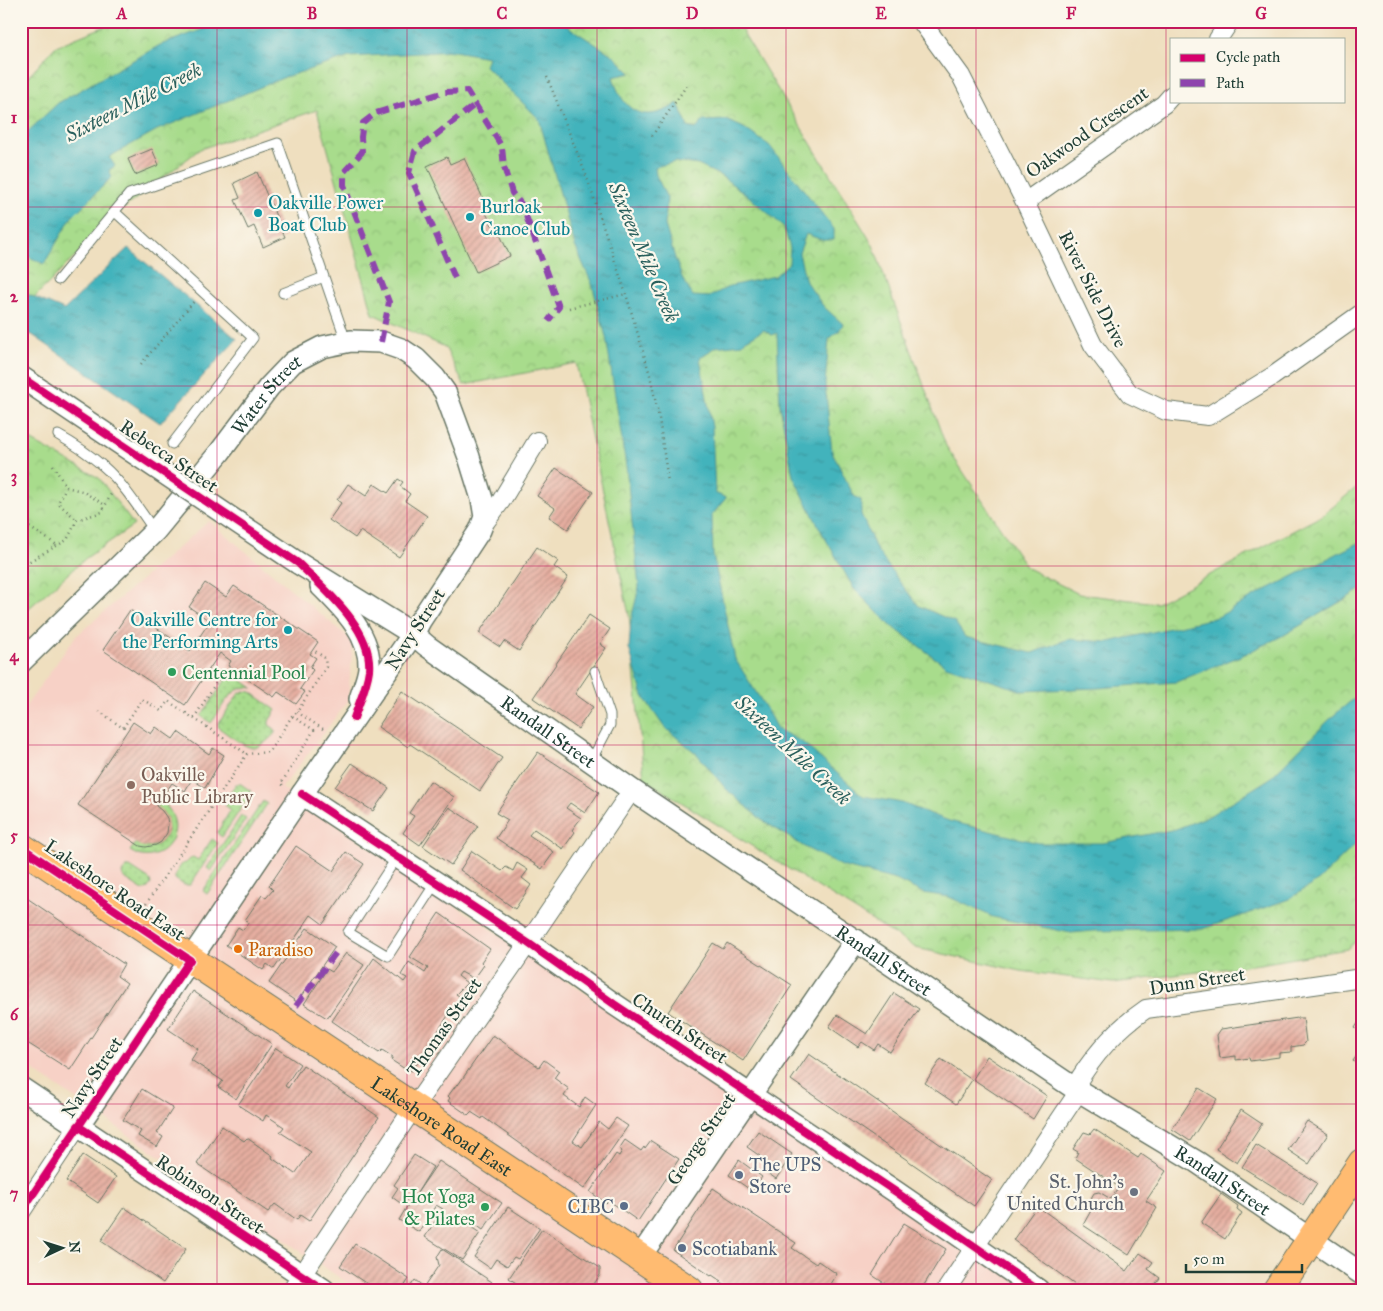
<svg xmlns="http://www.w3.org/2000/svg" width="1383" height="1311" font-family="'IM FELL Great Primer',serif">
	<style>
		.built { fill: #f7d1c6 }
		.grass { fill: url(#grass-dots); stroke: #648c60 }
		.park { fill: url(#park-crowns); stroke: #648c60 }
		.water { fill: url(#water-ripples); stroke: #317878; fill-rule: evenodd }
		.building { fill: url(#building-hatch) }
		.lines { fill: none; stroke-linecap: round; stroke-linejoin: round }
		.service-casing { stroke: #687665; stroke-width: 11 }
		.minor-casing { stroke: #687665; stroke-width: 20 }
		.tertiary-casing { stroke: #687665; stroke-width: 24 }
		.primary-casing { stroke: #687665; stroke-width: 30 }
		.path { stroke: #687665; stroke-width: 2.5; stroke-dasharray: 1 4; stroke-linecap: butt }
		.service { stroke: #fff; stroke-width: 9 }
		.minor { stroke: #fff; stroke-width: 18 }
		.tertiary { stroke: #fff; stroke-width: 21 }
		.primary { stroke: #ffbb71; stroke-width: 28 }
		.tertiary-bridge-casing { stroke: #687665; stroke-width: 24; stroke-linecap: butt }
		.tertiary-bridge { stroke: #fff; stroke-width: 21 }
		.quiet { stroke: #8e44ad; stroke-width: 6; stroke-dasharray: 12 6; stroke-linecap: butt }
		.cycleway-casing { stroke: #fbf7ec; stroke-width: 11 }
		.cycleway { stroke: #d6006c; stroke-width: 8 }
		.grid { fill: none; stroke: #c2185b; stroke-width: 1; stroke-opacity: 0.55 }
		.culture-dot { fill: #0f9aa8; stroke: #fbf7ec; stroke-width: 2 }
		.leisure-dot { fill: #2e9e5b; stroke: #fbf7ec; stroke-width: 2 }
		.education-dot { fill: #8d6e63; stroke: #fbf7ec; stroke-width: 2 }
		.food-dot { fill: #e8710a; stroke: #fbf7ec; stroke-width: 2 }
		.service-dot { fill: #5c6f8a; stroke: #fbf7ec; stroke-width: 2 }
		.worship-dot { fill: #6b7280; stroke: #fbf7ec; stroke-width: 2 }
		.labels { text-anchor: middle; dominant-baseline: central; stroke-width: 4.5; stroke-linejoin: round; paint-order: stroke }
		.street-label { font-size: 19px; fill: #1f3d34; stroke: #fbf7ec }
		.culture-label { font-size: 19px; fill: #0d838f; stroke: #fbf7ec; text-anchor: start }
		.leisure-label { font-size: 19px; fill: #27864d; stroke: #fbf7ec; text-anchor: start }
		.education-label { font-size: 19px; fill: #785e54; stroke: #fbf7ec; text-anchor: start }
		.food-label { font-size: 19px; fill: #c56008; stroke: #fbf7ec; text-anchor: start }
		.service-label { font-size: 19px; fill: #4e5e75; stroke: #fbf7ec; text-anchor: start }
		.worship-label { font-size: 19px; fill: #5b616d; stroke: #fbf7ec; text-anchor: end }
		.water-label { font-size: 20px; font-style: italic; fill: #2a605d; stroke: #fbf7ec }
		.neatline { fill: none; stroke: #c2185b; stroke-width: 2 }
		.grid-label { font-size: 16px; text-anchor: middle; font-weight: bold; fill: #c2185b }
	</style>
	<defs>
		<pattern id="grass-dots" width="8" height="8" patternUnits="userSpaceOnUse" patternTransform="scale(1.25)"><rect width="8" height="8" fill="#a8dc8c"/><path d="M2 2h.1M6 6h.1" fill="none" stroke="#90be79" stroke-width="1.8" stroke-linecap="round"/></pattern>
		<pattern id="park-crowns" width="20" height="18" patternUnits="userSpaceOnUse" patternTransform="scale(1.25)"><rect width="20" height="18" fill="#a8dc8c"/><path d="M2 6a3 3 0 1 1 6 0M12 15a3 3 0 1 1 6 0" fill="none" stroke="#90be79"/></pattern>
		<pattern id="water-ripples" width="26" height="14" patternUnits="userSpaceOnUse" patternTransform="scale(1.25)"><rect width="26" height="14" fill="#43b3bc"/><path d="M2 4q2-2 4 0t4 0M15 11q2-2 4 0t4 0" fill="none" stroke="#37939a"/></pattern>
		<pattern id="building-hatch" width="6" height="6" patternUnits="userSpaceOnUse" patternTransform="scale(1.25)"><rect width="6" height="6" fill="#e6aea0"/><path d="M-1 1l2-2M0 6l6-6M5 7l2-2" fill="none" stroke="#ba8f83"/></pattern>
	</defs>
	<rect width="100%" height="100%" fill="#fbf7ec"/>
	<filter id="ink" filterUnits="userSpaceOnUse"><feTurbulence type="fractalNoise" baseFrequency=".02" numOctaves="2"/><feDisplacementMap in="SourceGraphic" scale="10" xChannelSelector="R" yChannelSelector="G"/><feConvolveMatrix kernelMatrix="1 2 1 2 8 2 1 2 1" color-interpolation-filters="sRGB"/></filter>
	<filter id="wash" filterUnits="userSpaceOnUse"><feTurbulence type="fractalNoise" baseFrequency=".0096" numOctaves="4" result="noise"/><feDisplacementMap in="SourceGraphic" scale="20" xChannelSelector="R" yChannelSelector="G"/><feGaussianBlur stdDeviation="1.12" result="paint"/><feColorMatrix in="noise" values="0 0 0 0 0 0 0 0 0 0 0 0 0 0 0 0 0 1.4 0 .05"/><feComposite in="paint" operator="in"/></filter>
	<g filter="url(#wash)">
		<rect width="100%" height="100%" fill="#efdfbf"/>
		<path class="built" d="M209,521L353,641L348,701L282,788L787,1130L1050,1290H358L21,1062V713L75,637Z"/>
		<path class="grass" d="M231,672L253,688C232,683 223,707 211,723L201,716Z
			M245,691L251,692L276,710L269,721V725L275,729V733C271,738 260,748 253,748C244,747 226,733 219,728L218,724L239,693Z
			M236,784H241L252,792L222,837L217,833L230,811L225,805L229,799L228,795Z
			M160,800C195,827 161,872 130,851L136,843C160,859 182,824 156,806Z
			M263,801L267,804L207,894L203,891Z
			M241,816L246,819L211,871L207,868Z
			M212,839L218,843L190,885H184L175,879V874L182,864L186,863L190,859L193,857L198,860Z
			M126,867H130L150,880L151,884L147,889L143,890L123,877L122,873Z"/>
		<path class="park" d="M118,21H736L873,245L946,446L1027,568L1079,594L1157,603L1323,515L1362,483V936L1347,949L1260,964L1113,983L1021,971L916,948L644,779L629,615L576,363L464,385L445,347L373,314L317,110L200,149L124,208L21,311V85L56,46Z
			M21,435L99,478L134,525L86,558L21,615Z"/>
		<path class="water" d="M226,21H559L614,56L631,73L613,77C623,113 645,125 678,103L688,127L696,129L703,121L726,120L742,127L769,145L834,229V240H822L806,234L799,253L806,282L824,307L843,324L839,331L829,339L825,384L832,452L854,496L861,500V514L876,549L899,581L919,606L955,622L965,637L1032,653L1068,639L1109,642L1218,617L1260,593L1362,541V589L1286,634L1243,655L1176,682L1098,688L1023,691L946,666L890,625L854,589L820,529L793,476L780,406L777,333L772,335L764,330L746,340L742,344L715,347L700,358L712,427L715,493L726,498L712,515L713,555L735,659L764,705L777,729L802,742L863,796L902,803L949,821L1038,843H1103L1176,829L1209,816L1269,779L1333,716L1362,692V838L1319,880L1289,899L1241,916L1202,929L1094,931L1071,933L993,917L949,897L923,893L896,880L841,866L806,848L762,820L726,789L697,754L664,727L643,696L629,648L631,620L639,587L626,466L606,337L592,284L575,246L539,119L485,66L488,57L454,51L350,57L285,77L157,130L109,157L115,166L109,170L112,177L71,218L44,264L25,255L23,258L22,292L64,310L128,248L237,339L160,423L31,334L21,338V138L58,103L105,76L160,45ZM675,162L698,165L721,176L747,195L784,227L790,248L789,263L775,276L730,286L709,297L693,296L683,280L675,258L665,225L667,198L656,175L655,167Z"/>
		<g id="blocks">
			<path class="building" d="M152,149L159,165L135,175L128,159Z
				M447,157L450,164L464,158L488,209L485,211L492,225L495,224L510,256L476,272L427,166Z
				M257,172L285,237L263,247L254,226L248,229L235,200L240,198L234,183Z
				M556,468L593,492L568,529L549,517L555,508L537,496Z
				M398,479L403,482L400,486L410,494L405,501L427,516L399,557L360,531L355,538L329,520L341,503L337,500L348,484L366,496L374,484L388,493Z
				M537,547L558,561L554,567L568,577L519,651L504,641L500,647L479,633Z
				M205,583L226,597L234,586L318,642L310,654L316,658L310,667L313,670L300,689L305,692L296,704L278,692L274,697L228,666L231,661L220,653L185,705L103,650L130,610L190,651L210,621L189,607Z
				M589,615L610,629L600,644L606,648L575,694L593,707L578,729L533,698Z
				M402,691L502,758L480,791L410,744L408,747L378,727Z
				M133,722L151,734L156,727L173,739L178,732L209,754L213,748L224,755L205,788L192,779L185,791L172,783L156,806L162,811L167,818L168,825L167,833L161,842L156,845L146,847L140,846L78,805Z
				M538,752L599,792L585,813L570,803L566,808L581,818L572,830L575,832L563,849L534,829L529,835L554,852L542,869L496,838L508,820L496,813Z
				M352,763L389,788L373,811L335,787Z
				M430,781L454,797L420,845L403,833L414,816L409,813Z
				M449,807L478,826L451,865L423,846Z
				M296,846L333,871L346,852L364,864L323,924L311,915L274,969L267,964L263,970L226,945L238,927L243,930L249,922L245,920L262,895L266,898L273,890L269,886Z
				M472,851L502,871L506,867L513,871L517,863L528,870L522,878L531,885L515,909L460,870Z
				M21,894L124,964L117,976L127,983L70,1070L21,1039L23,1012L21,1011Z
				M439,913L490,949L481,962L484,965L474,979L461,972L458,976L467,983L456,994L462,998L451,1011L412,1071L406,1068L405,1069L391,1060L393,1057L382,1050L379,1053L332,1021L374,958L404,982L407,978L401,975L409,962L425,973L428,968L410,957Z
				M307,928L335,947L297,1002L269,983Z
				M713,943L723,949L727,943L792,985L743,1061L668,1012Z
				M346,953L364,965L327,1018L304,1004L327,969L332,972Z
				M193,991L272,1044L236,1099L218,1087L223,1081L191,1060L198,1049L168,1029Z
				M894,993L919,1009L890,1052L878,1044L874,1050L862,1042L858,1047L829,1027L837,1015L867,1034Z
				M1362,1017V1040L1358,1037L1361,1032L1355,1028Z
				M1298,1018H1303L1306,1042L1303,1045L1291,1047V1052L1279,1053V1057L1250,1061L1249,1058L1236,1060V1056L1220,1058L1217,1035L1221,1029Z
				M493,1035L539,1067L544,1060L559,1071L554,1078L569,1089L564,1096L579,1107L585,1097L596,1105L573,1141L582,1147L599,1122L608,1129L616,1118L628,1126L584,1189L483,1117L482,1119L471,1112L468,1115L448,1101L450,1098L448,1096L457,1084L458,1085Z
				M276,1048L300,1064L285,1086L288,1088L303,1065L379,1117L309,1221L300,1215L297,1220L275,1204L268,1212L197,1164L222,1126L244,1141L247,1138L273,1156L272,1158L295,1174L311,1152L280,1132L284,1127L266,1115L263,1121L238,1105Z
				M1362,1048V1067L1353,1061Z
				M809,1054L992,1180L974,1206L791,1080Z
				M987,1056L1047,1096L1033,1119L973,1079Z
				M941,1059L972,1080L956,1104L925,1083Z
				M1199,1088L1217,1099L1190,1141L1172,1129Z
				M142,1089L173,1108L157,1133L163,1137L157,1147L138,1136L141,1131L123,1120Z
				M1241,1110L1262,1124L1237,1163L1216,1149Z
				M1307,1121L1328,1134L1309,1164L1288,1150Z
				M1094,1129L1138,1158L1141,1154L1166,1171L1146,1201L1157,1208L1129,1255L1083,1225L1093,1207L1090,1206V1200L1094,1193L1099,1192L1111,1199L1119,1187L1075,1158L1078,1152L1073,1149L1084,1132L1090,1134Z
				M758,1131L792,1154L776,1179L762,1169L767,1161L747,1147Z
				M625,1140L641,1151L644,1147L645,1149L651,1141L679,1159L638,1221L608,1200L606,1203L590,1192L616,1154L619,1156L622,1151L619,1149Z
				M1256,1145L1317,1183L1303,1205L1242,1167Z
				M83,1155L116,1177L98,1203L66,1181Z
				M414,1155L433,1167L417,1193L439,1161L502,1203L483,1230L462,1215L459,1219L480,1233L462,1260L425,1237L443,1209L436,1205L419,1232L399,1220L412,1198L409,1196L403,1205L392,1197L398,1188L394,1185Z
				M739,1160L762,1177L752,1191L729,1175Z
				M713,1188L796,1243L792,1248L816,1264L818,1261L837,1274L831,1284L840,1290H731L720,1282L721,1281L712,1275L711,1276L673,1250Z
				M1221,1194L1238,1206L1237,1209L1242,1213L1225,1239L1201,1223Z
				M1037,1206L1127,1271L1140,1253L1153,1262L1148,1269L1160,1278L1151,1290H1082L1013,1240Z
				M124,1207L186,1249L163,1283L101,1241Z
				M508,1207L540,1228L518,1259L514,1257L507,1266L496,1259L490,1268L474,1257Z
				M904,1223L946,1249L921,1290H895L872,1275Z
				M542,1229L600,1268V1275L590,1290H512L516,1283L509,1278Z
				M355,1244L409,1279L402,1290H376L340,1266Z
				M442,1249L492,1282L487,1290H408L415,1280L424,1287L439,1265L437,1257Z"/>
		</g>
	</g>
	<g filter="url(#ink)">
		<use href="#blocks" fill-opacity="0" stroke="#687665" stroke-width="1"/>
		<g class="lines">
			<g class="service-casing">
				<path id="service" d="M115,212L253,338L172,444
					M58,280L129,194L278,143L346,341
					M283,293L324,277
					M58,435C74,444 89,454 103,466C123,483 139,509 154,530
					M591,761L610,725V715L595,671
					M397,857L348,932L388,956L436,882"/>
			</g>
			<g class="minor-casing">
				<path id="minor" d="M921,21L961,76L1025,202L1093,345L1130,394L1166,411L1208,416L1273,376L1362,313
					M1218,39L1230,21
					M1025,202L1164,104L1172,95
					M480,529L501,501L537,441
					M1074,1088C1092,1057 1116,1029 1146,1009L1362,978
					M21,1212L78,1126
					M292,1290L414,1107L515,962L632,790
					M946,1290L1079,1091"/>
			</g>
			<g class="tertiary-casing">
				<g id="tertiary">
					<path id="s1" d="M298,563L413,634L427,646L632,790L1074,1088L1197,1162L1362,1274"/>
					<path d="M321,586C343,608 371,635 369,668C368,678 363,689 360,699"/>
					<path id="s2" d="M21,662L155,531L220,452L269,387L293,362L322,347L351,341L381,342L401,349L416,359L435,378L445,392L469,457L482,499L485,517L480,530L420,621L413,634L302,794L78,1126"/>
					<path d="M302,794L528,943L614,1004L896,1192L1038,1290"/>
					<path d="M21,1088L324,1290"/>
					<path d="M640,1257L856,940"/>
				</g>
			</g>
			<g class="primary-casing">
				<g id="primary">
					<path id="s3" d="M21,847L689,1290"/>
					<path d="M1277,1290L1362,1163"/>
				</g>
			</g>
			<path class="path" d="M547,77L586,175L626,294L650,375L659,418L668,482
				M652,136L687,85
				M569,308L626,294
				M141,364L195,300
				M53,465L66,487L58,503L77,520
				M66,487L82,491L105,505
				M21,522L57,545
				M21,566L67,540L77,520L102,512L112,492
				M99,711L123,728L142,699L161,711L168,701L247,754
				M297,712L323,729
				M194,718L222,673
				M283,785L281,784L314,730L292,716
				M146,904L247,754L269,752L292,716L297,712L326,667L325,658L315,651"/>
			<use href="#service" class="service"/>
			<use href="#minor" class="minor"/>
			<use href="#tertiary" class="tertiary"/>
			<use href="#primary" class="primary"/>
			<g class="tertiary-bridge-casing">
				<path id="tertiary-bridge" d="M21,377L298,563"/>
			</g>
			<use href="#tertiary-bridge" class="tertiary-bridge"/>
			<path class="quiet" d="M455,278L409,173L415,151L476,104
				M381,342L389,302L344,185V172L362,152L361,137L363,123L376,113L445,92L467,91L502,147L504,167L512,193L522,205L559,307L548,321
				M296,1006L338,950"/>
			<g class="cycleway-casing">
				<path id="cycleway" d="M21,377L298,563C324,589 373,629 369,670C367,686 359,703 354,718
					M302,794L528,943L614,1004L896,1192L1038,1290
					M21,847L190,960L21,1212
					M78,1126L324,1290"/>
			</g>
			<use href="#cycleway" class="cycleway"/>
		</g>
	</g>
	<path class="grid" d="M217,21V1290M407,21V1290M597,21V1290M786,21V1290M976,21V1290M1166,21V1290M21,207H1362M21,386H1362M21,566H1362M21,745H1362M21,925H1362M21,1104H1362"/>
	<g class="culture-dot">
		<circle cx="258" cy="213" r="5"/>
		<circle cx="470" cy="217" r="5"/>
		<circle cx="288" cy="630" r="5"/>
	</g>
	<g class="leisure-dot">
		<circle cx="172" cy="672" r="5"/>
		<circle cx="485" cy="1207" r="5"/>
	</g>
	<circle class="education-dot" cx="131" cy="785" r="5"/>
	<circle class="food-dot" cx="238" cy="949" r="5"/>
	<g class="service-dot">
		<circle cx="739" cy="1175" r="5"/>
		<circle cx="624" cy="1206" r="5"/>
		<circle cx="682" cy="1248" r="5"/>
	</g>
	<circle class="worship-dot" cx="1134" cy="1192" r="5"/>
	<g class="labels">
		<g class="street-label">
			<text transform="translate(1087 132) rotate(-35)">Oakwood Crescent</text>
			<text transform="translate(1093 289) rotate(63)">River Side Drive</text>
			<text stroke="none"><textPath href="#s2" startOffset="364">Water Street</textPath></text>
			<text transform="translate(169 456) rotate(34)">Rebecca Street</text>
			<text transform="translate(415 629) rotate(-57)">Navy Street</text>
			<text stroke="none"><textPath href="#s1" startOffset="302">Randall Street</textPath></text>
			<text transform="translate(115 890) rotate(34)">Lakeshore Road East</text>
			<text stroke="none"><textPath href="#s1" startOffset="708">Randall Street</textPath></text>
			<text transform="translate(1197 981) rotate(-9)">Dunn Street</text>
			<text transform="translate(444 1027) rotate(-55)">Thomas Street</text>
			<text transform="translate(680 1028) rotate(34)">Church Street</text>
			<text transform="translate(92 1077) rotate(-56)">Navy Street</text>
			<text stroke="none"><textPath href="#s3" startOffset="505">Lakeshore Road East</textPath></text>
			<text transform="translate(701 1139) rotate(-56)">George Street</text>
			<text stroke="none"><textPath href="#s1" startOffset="1112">Randall Street</textPath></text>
			<text transform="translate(210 1194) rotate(34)">Robinson Street</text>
		</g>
		<g class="culture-label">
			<text x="268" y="202">Oakville Power<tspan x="268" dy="22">Boat Club</tspan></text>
			<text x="480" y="206">Burloak<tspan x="480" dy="22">Canoe Club</tspan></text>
			<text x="278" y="619" text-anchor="end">Oakville Centre for<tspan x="278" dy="22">the Performing Arts</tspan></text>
		</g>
		<g class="leisure-label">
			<text x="182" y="672">Centennial Pool</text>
			<text x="475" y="1196" text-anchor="end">Hot Yoga<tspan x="475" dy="22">&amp; Pilates</tspan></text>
		</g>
		<g class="education-label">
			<text x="141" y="774">Oakville<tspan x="141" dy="22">Public Library</tspan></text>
		</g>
		<g class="food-label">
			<text x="248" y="949">Paradiso</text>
		</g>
		<g class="service-label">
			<text x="749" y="1164">The UPS<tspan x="749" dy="22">Store</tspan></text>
			<text x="614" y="1206" text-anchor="end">CIBC</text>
			<text x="692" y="1248">Scotiabank</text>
		</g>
		<g class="worship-label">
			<text x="1124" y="1181">St. John's<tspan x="1124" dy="22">United Church</tspan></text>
		</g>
		<g class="water-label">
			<text transform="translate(133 102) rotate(-27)">Sixteen Mile Creek</text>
			<text transform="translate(644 252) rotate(67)">Sixteen Mile Creek</text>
			<text transform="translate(793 750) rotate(43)">Sixteen Mile Creek</text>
		</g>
	</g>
	<rect width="1383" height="1311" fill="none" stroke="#fbf7ec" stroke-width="55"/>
	<rect x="1170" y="38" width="175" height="65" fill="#fbf7ec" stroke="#a3ada2"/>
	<rect x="1180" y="54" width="25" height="8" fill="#d6006c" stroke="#a3ada2"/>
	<text x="1216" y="62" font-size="15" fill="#1f3d34">Cycle path</text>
	<rect x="1180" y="79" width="25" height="8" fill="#8e44ad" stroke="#a3ada2"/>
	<text x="1216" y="88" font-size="15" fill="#1f3d34">Path</text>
	<g transform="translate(62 1248) rotate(86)" stroke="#fbf7ec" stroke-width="4" paint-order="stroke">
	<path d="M0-4L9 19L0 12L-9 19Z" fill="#1f3d34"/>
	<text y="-8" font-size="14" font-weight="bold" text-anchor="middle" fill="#1f3d34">N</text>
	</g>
	<path d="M1186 1264v8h116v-8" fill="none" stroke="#1f3d34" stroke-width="2.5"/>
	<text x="1193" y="1264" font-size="15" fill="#1f3d34" stroke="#fbf7ec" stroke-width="4" paint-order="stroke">50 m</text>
	<rect x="28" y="28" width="1328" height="1256" class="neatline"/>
	<g class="grid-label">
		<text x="122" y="19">A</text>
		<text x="312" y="19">B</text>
		<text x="502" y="19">C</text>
		<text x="692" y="19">D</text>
		<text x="881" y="19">E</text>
		<text x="1071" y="19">F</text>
		<text x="1261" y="19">G</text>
		<text x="14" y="123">1</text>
		<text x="14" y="302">2</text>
		<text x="14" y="482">3</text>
		<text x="14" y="661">4</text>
		<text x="14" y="841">5</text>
		<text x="14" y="1020">6</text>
		<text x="14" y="1199">7</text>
	</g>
</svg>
